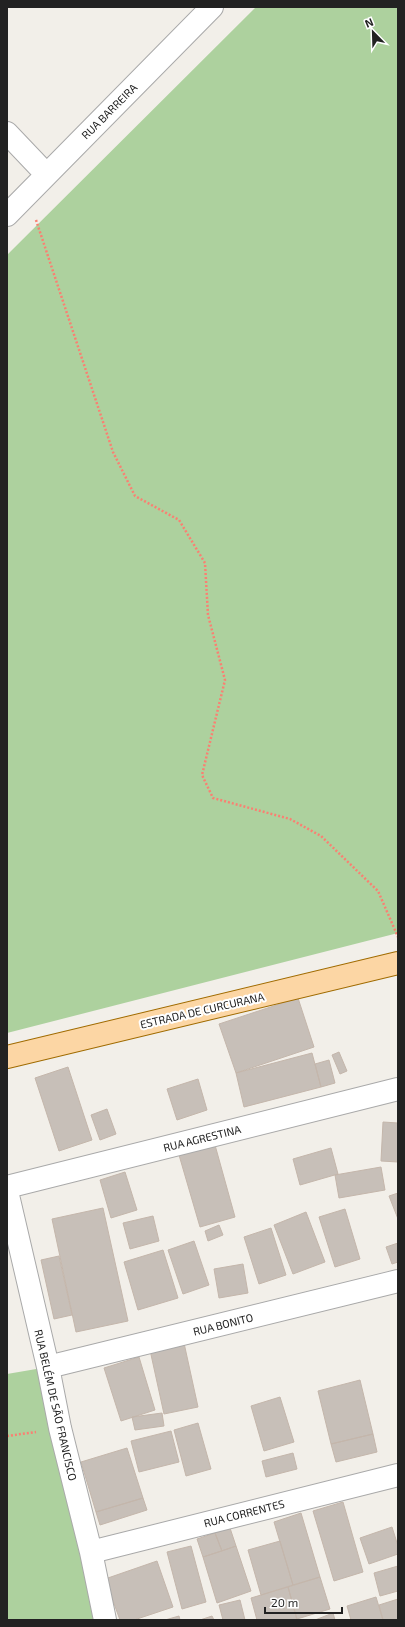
<svg xmlns="http://www.w3.org/2000/svg" width="405" height="1627" font-family="'Exo 2',sans-serif">
	<style>
		.forest { fill: #add19e }
		.building { fill: #c7bfb8; stroke: #c4b6ab }
		.lines { fill: none; stroke-linecap: round; stroke-linejoin: round }
		.minor-casing { stroke: #a9a9a9; stroke-width: 24 }
		.primary-casing { stroke: #a06b00; stroke-width: 24 }
		.path { stroke: #fa8072; stroke-width: 2.5; stroke-dasharray: 2 2; stroke-linecap: butt }
		.minor { stroke: #fff; stroke-width: 22 }
		.primary { stroke: #fcd6a4; stroke-width: 22 }
		.labels { text-anchor: middle; dominant-baseline: central; stroke-width: 4; stroke-linejoin: round; paint-order: stroke }
		.street-label { font-size: 11px; fill: #222; stroke: #fff }
	</style>
	<rect width="100%" height="100%" fill="#f2efe9"/>
	<path class="forest" d="M256,7H398V933L7,1033V255Z
		M48,1367L97,1620H7V1374Z"/>
	<path class="building" d="M298,998L314,1047L236,1073L219,1024Z
		M339,1052L347,1071L340,1074L332,1055Z
		M312,1053L321,1087L244,1107L236,1073Z
		M329,1060L335,1083L321,1087L315,1064Z
		M68,1067L92,1140L59,1151L35,1078Z
		M198,1079L207,1110L177,1120L167,1089Z
		M107,1109L116,1134L100,1140L91,1115Z
		M383,1122L398,1123V1162L381,1161Z
		M215,1145L235,1217L200,1227L179,1155Z
		M331,1148L338,1174L300,1185L293,1159Z
		M381,1167L385,1190L339,1198L335,1175Z
		M125,1172L137,1210L111,1218L100,1180Z
		M398,1193V1219L389,1196Z
		M103,1208L128,1321L76,1332L52,1219Z
		M345,1209L360,1259L335,1267L319,1217Z
		M306,1212L325,1262L293,1274L274,1225Z
		M153,1216L159,1241L130,1249L123,1223Z
		M219,1225L223,1235L208,1241L205,1231Z
		M271,1228L286,1275L259,1284L244,1237Z
		M194,1241L209,1285L183,1294L168,1250Z
		M398,1243V1262L392,1264L386,1247Z
		M163,1250L178,1298L138,1310L124,1262Z
		M59,1256L72,1315L54,1319L41,1260Z
		M243,1264L248,1293L219,1298L214,1269Z
		M184,1343L198,1407L164,1414L150,1350Z
		M139,1357L155,1410L121,1421L104,1368Z
		M360,1380L373,1434L331,1444L318,1391Z
		M280,1397L294,1442L264,1451L251,1406Z
		M162,1413L164,1426L135,1430L132,1417Z
		M198,1423L211,1469L186,1476L174,1430Z
		M171,1431L179,1462L139,1472L131,1441Z
		M373,1434L377,1452L336,1462L331,1444Z
		M127,1448L143,1498L96,1512L81,1462Z
		M293,1453L297,1469L266,1477L262,1461Z
		M143,1498L147,1510L100,1525L96,1512Z
		M343,1502L363,1572L334,1581L313,1511Z
		M301,1513L320,1577L293,1585L274,1522Z
		M392,1527L398,1546V1554L369,1564L360,1538Z
		M230,1528L236,1546L222,1551L215,1533Z
		M215,1533L222,1551L203,1557L197,1539Z
		M280,1541L293,1585L261,1595L248,1550Z
		M191,1546L206,1602L182,1609L167,1552Z
		M236,1546L251,1591L217,1603L203,1557Z
		M157,1561L173,1607L134,1620H120L105,1579Z
		M398,1566V1591L380,1596L374,1573Z
		M320,1577L330,1609L297,1619L288,1587Z
		M288,1587L297,1620H257L251,1598Z
		M376,1597L383,1620H351L347,1606Z
		M398,1599V1620H383L379,1605Z
		M240,1600L245,1620H223L219,1605Z
		M333,1613L335,1620H315Z
		M179,1616L180,1620H165Z
		M212,1616L214,1620H200Z"/>
	<g class="lines">
		<g class="minor-casing">
			<path id="minor" d="M7,133L46,174
				M7,215L212,7
				M7,1187L398,1089
				M7,1191L48,1367L60,1428L91,1552L105,1620
				M48,1367L398,1281
				M91,1552L398,1475"/>
		</g>
		<g class="primary-casing">
			<path id="primary" d="M7,1057L398,963"/>
		</g>
		<path class="path" d="M36,220L113,452L135,496L179,520L205,563L208,615L225,680L202,775L213,798L290,819L321,836L378,891L398,937
			M7,1436L36,1432"/>
		<use href="#minor" class="minor"/>
		<use href="#primary" class="primary"/>
	</g>
	<g class="labels">
		<g class="street-label">
			<text transform="translate(109 111) rotate(-45)">RUA BARREIRA</text>
			<text transform="translate(202 1010) rotate(-13)">ESTRADA DE CURCURANA</text>
			<text transform="translate(202 1138) rotate(-14)">RUA AGRESTINA</text>
			<text transform="translate(223 1324) rotate(-14)">RUA BONITO</text>
			<text transform="translate(56 1405) rotate(77)">RUA BELÉM DE SÃO FRANCISCO</text>
			<text transform="translate(244 1513) rotate(-14)">RUA CORRENTES</text>
		</g>
	</g>
	<rect width="405" height="1627" fill="none" stroke="#222222" stroke-width="16"/>
	<g transform="translate(373 32) rotate(337)" stroke="#ffffff" stroke-width="3" paint-order="stroke">
	<path d="M0-3L7 15L0 10L-7 15Z" fill="#222222"/>
	<text y="-6" font-size="11" font-weight="bold" text-anchor="middle" fill="#222222">N</text>
	</g>
	<path d="M265 1607v6h77v-6" fill="none" stroke="#222222" stroke-width="2"/>
	<text x="271" y="1607" font-size="12" fill="#222222" stroke="#ffffff" stroke-width="3" paint-order="stroke">20 m</text>
</svg>
